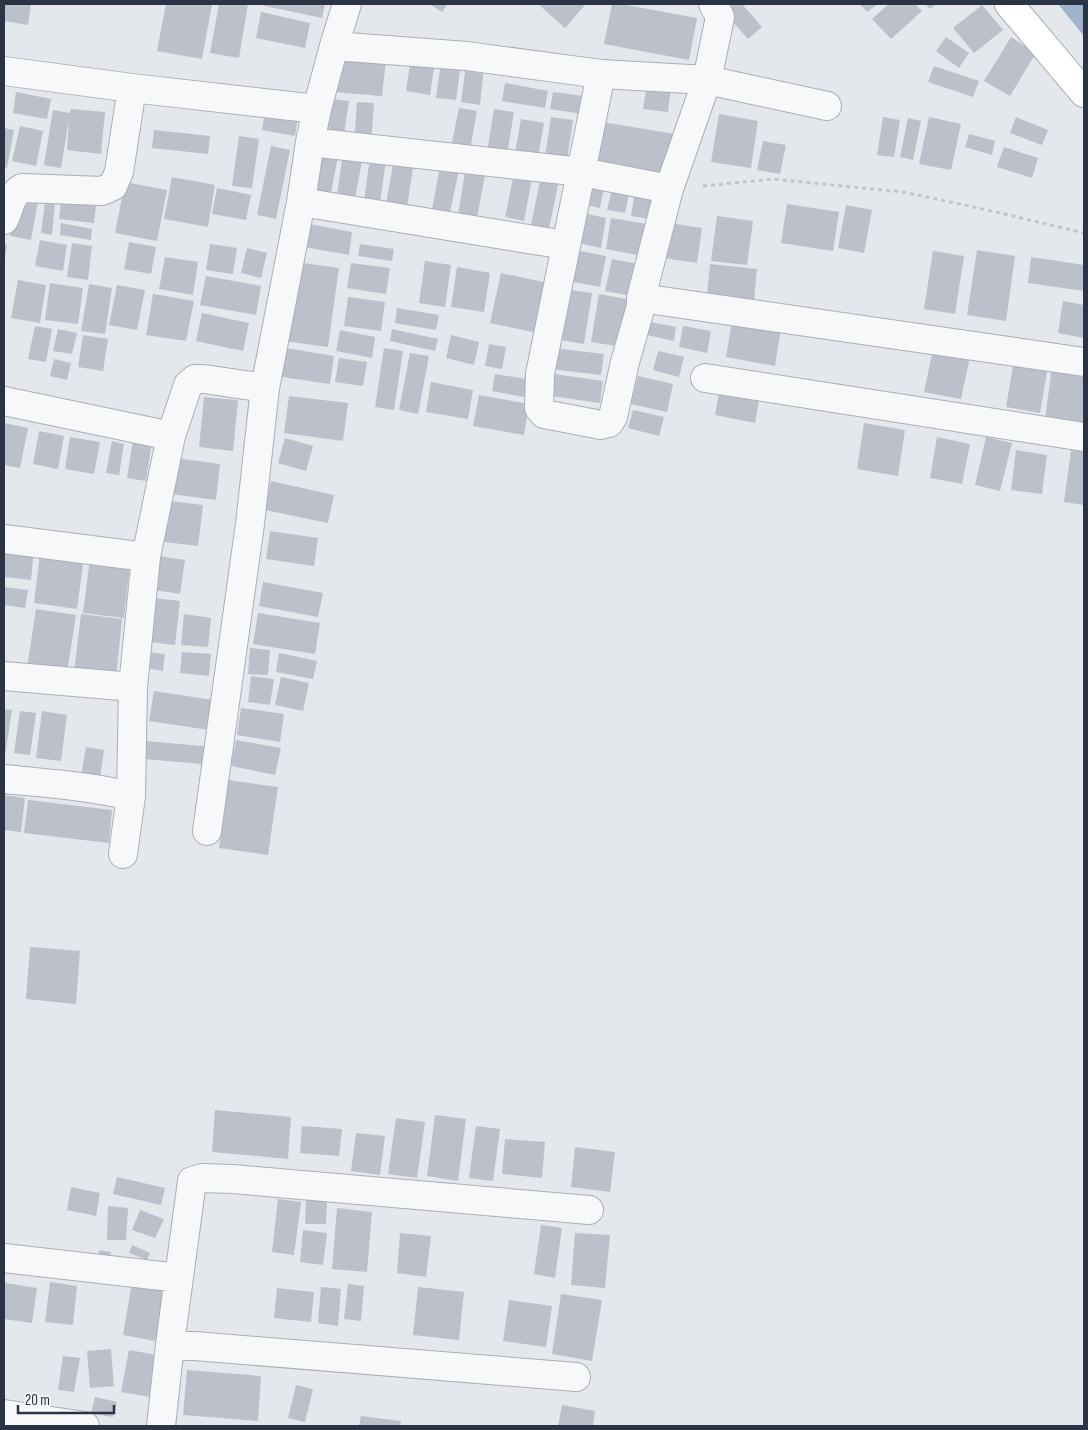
<svg xmlns="http://www.w3.org/2000/svg" width="1088" height="1430" font-family="'Sofia Sans Condensed',sans-serif">
	<style>
		.water { fill: #9fb4cc }
		.building { fill: #bbc0ca }
		.lines { fill: none; stroke-linecap: round; stroke-linejoin: round }
		.street-casing { stroke: #a9aeb7; stroke-width: 30 }
		.secondary-casing { stroke: #a9aeb7; stroke-width: 30 }
		.path { stroke: #c2c5cb; stroke-width: 3; stroke-dasharray: 4 4; stroke-linecap: butt }
		.street { stroke: #f7f8fa; stroke-width: 28 }
		.secondary { stroke: #fff; stroke-width: 28 }
	</style>
	<rect width="100%" height="100%" fill="#e4e7ec"/>
	<path class="water" d="M1058,4H1084V36Z"/>
	<path class="building" d="M4,4H31L28,25L4,21Z
		M166,4H212L202,59L157,51Z
		M219,4H248L239,58L210,53Z
		M262,4H325L322,18L261,5Z
		M429,4H448L442,12Z
		M538,4H583L585,5L565,28Z
		M612,4H621L697,18L689,60L604,44Z
		M733,4H742L762,27L748,39L723,11Z
		M860,4H878L867,12Z
		M889,4H915L922,11L891,39L872,19Z
		M925,4H936L930,9Z
		M982,5L1003,30L974,53L953,28Z
		M261,12L310,23L305,48L256,38Z
		M946,37L969,53L959,68L936,51Z
		M1011,37L1036,53L1010,96L984,81Z
		M337,55L386,60L382,96L333,92Z
		M411,58L435,61L430,95L406,91Z
		M441,61L461,63L456,100L436,98Z
		M466,65L484,67L480,105L461,102Z
		M934,66L979,81L973,97L928,82Z
		M505,83L548,91L545,108L502,101Z
		M647,83L671,86L668,112L643,109Z
		M16,92L51,99L47,119L13,113Z
		M553,92L592,97L589,115L550,109Z
		M332,99L349,101L343,141L327,140Z
		M357,102L374,103L371,144L354,143Z
		M459,108L477,111L470,150L451,147Z
		M71,109L105,112L101,154L67,150L69,120L61,168L44,165L53,110L70,113Z
		M494,109L514,112L507,155L487,152Z
		M265,112L298,117L295,136L262,130Z
		M719,114L758,121L751,168L711,162Z
		M551,117L573,120L566,166L544,163Z
		M883,117L900,120L894,157L877,155Z
		M929,117L961,124L951,170L919,164Z
		M1016,117L1048,130L1042,145L1010,133Z
		M908,118L921,121L913,160L900,157Z
		M521,119L544,123L538,157L515,153Z
		M596,121L675,134L669,175L589,163Z
		M20,126L43,131L36,166L12,161Z
		M4,128L14,130L7,168L4,167Z
		M154,130L210,136L208,154L152,148Z
		M969,134L995,141L992,155L965,147Z
		M239,136L259,139L252,188L232,186Z
		M763,141L786,145L780,174L757,170Z
		M271,146L290,150L276,219L257,215Z
		M315,147L339,151L331,193L307,188Z
		M1004,147L1038,158L1032,178L997,167Z
		M343,153L363,156L355,198L337,195Z
		M370,158L386,160L380,203L364,200Z
		M394,158L414,162L406,213L385,210Z
		M441,162L460,165L450,212L432,209Z
		M466,166L486,169L477,218L458,215Z
		M515,169L533,173L524,221L505,217Z
		M542,171L560,175L549,229L531,225Z
		M172,177L215,185L208,227L164,219Z
		M125,182L167,190L157,241L115,233Z
		M585,184L604,187L600,208L581,204Z
		M613,186L630,190L625,213L607,210Z
		M217,188L251,195L246,220L212,214Z
		M635,191L660,195L655,220L631,216Z
		M18,193L39,196L31,240L10,236Z
		M45,202L55,203L52,235L41,233Z
		M61,202L96,206L94,223L59,219Z
		M787,204L839,212L833,251L781,243Z
		M846,205L872,210L864,253L838,248Z
		M583,213L606,218L601,248L578,243Z
		M717,216L753,221L747,265L711,261Z
		M611,218L653,225L648,257L606,249Z
		M61,223L92,229L91,240L60,235Z
		M669,223L702,228L697,263L664,258Z
		M309,224L352,232L349,255L305,247Z
		M40,240L67,245L63,271L35,266Z
		M129,242L156,247L151,274L124,269Z
		M72,243L92,246L88,280L67,277Z
		M4,244L7,245L5,257H4Z
		M210,244L237,248L233,274L206,270Z
		M360,244L394,249L392,261L358,256Z
		M247,248L267,253L261,278L241,273Z
		M570,249L606,256L600,287L564,280Z
		M977,250L1015,256L1006,321L967,315Z
		M933,251L964,256L955,314L924,309Z
		M165,257L198,262L193,295L159,289Z
		M1031,257L1084,265V291L1028,283Z
		M612,259L644,265L637,297L605,291Z
		M425,261L451,265L445,307L419,303Z
		M296,262L339,268L328,347L285,341Z
		M351,263L390,268L386,294L347,288Z
		M710,264L757,269L754,300L707,295Z
		M457,267L490,273L484,312L451,307Z
		M501,273L553,284L542,334L490,323Z
		M206,276L261,286L256,315L200,305Z
		M18,280L46,285L40,323L11,318Z
		M50,283L83,288L78,324L45,320Z
		M89,284L112,288L105,334L81,331Z
		M117,285L145,290L137,330L109,325Z
		M564,289L592,293L584,344L555,339Z
		M153,294L194,301L186,341L146,335Z
		M599,294L631,300L623,347L591,342Z
		M348,297L385,302L381,331L344,326Z
		M1063,301L1084,305V338L1058,333Z
		M397,308L439,315L436,330L395,323Z
		M202,313L249,323L243,351L196,341Z
		M732,320L781,328L775,366L726,357Z
		M650,322L676,327L674,341L647,335Z
		M35,326L52,329L46,362L28,359Z
		M683,326L711,331L707,353L679,347Z
		M58,329L77,333L72,354L53,351Z
		M392,329L438,339L435,351L390,341Z
		M340,330L375,337L372,358L336,351Z
		M83,335L108,339L103,371L78,367Z
		M451,335L479,342L474,365L446,358Z
		M489,344L506,347L502,369L485,366Z
		M286,348L334,356L330,384L282,377Z
		M384,348L403,351L394,410L375,407Z
		M553,348L604,354L601,375L550,369Z
		M933,349L970,357L961,399L924,392Z
		M658,351L684,357L679,377L653,370Z
		M410,353L429,356L418,414L399,410Z
		M1015,355L1049,361L1040,413L1006,407Z
		M339,358L367,362L363,386L335,382Z
		M54,359L71,363L67,380L50,376Z
		M1052,366L1084,371V425L1045,420Z
		M548,373L603,381L600,403L545,395Z
		M495,374L532,380L529,398L492,391Z
		M638,376L673,384L667,412L631,404Z
		M431,382L473,390L468,419L426,412Z
		M720,387L760,395L755,423L715,415Z
		M479,395L529,404L524,435L473,426Z
		M289,396L348,403L343,441L284,433Z
		M204,397L238,400L233,451L199,447Z
		M633,410L664,417L659,436L628,428Z
		M4,423L28,428L20,468L4,465Z
		M864,423L905,430L898,476L857,469Z
		M39,431L64,436L58,469L33,464Z
		M70,437L100,442L94,474L65,469Z
		M937,437L970,444L962,484L930,478Z
		M986,437L1012,443L1000,491L975,485Z
		M285,438L313,446L306,471L278,463Z
		M133,440L152,442L146,481L127,478Z
		M112,441L124,444L119,475L106,473Z
		M1016,450L1047,455L1042,494L1011,490Z
		M1071,450L1084,452V505L1064,502Z
		M168,457L220,464L216,500L163,493Z
		M271,481L334,495L328,523L265,510Z
		M161,500L203,505L198,546L156,541Z
		M270,531L318,538L314,566L266,559Z
		M41,545L85,550L77,609L34,603Z
		M4,546L34,549L31,580L4,577Z
		M91,551L131,556L124,618L83,613Z
		M152,555L185,560L180,594L147,589Z
		M263,582L323,593L318,617L259,606Z
		M4,587L28,590L25,608L4,605Z
		M145,597L180,601L175,645L140,641Z
		M36,609L76,615L67,673L27,668Z
		M258,613L320,623L315,654L253,644Z
		M81,614L122,619L116,678L74,673Z
		M184,614L211,618L208,647L181,645Z
		M250,648L270,650L268,675L248,674Z
		M147,652L165,654L163,671L145,668Z
		M182,652L211,654L209,676L180,673Z
		M279,653L317,661L313,679L276,672Z
		M251,676L274,679L270,705L248,702Z
		M281,677L309,683L303,711L275,705Z
		M154,691L220,701L216,731L149,721Z
		M241,708L284,714L280,742L237,735Z
		M4,709L12,710L5,756H4Z
		M20,711L36,713L30,755L14,753Z
		M42,711L67,715L61,761L36,758Z
		M236,740L281,748L275,775L231,766Z
		M145,741L214,747L213,765L144,759Z
		M86,747L104,750L100,778L81,776Z
		M228,780L278,787L268,855L219,848Z
		M4,795L25,798L21,832L4,830Z
		M28,800L112,810L109,843L24,833Z
		M30,947L80,951L76,1004L26,999Z
		M215,1110L291,1117L288,1159L212,1152Z
		M435,1115L466,1119L458,1181L427,1176Z
		M396,1118L425,1122L417,1178L388,1174Z
		M302,1126L342,1129L339,1156L300,1153Z
		M476,1126L500,1129L493,1181L469,1178Z
		M356,1133L385,1136L380,1175L351,1171Z
		M505,1139L545,1142L542,1178L502,1174Z
		M575,1147L615,1152L610,1192L571,1187Z
		M117,1177L165,1188L161,1205L113,1194Z
		M71,1187L100,1193L96,1216L67,1210Z
		M278,1199L301,1202L294,1255L272,1252Z
		M306,1200L327,1201L326,1224H305Z
		M108,1206L128,1208L126,1240H107Z
		M337,1208L372,1212L367,1272L332,1269Z
		M140,1210L164,1219L155,1238L132,1230Z
		M541,1225L562,1228L555,1278L534,1274Z
		M303,1230L327,1233L323,1265L300,1262Z
		M400,1233L431,1236L426,1277L397,1273Z
		M575,1233L610,1235L605,1288L571,1285Z
		M132,1245L150,1253L147,1260L129,1253Z
		M99,1250L111,1252L110,1261L98,1259Z
		M50,1282L77,1286L73,1325L45,1322Z
		M132,1282L165,1288L155,1341L123,1335Z
		M5,1283L37,1288L32,1323L4,1319Z
		M348,1284L364,1286L361,1321L344,1319Z
		M321,1287L341,1289L338,1326L318,1323Z
		M418,1287L464,1292L459,1340L413,1335Z
		M277,1288L314,1292L311,1322L274,1318Z
		M561,1294L602,1300L592,1361L552,1354Z
		M509,1300L552,1306L546,1347L503,1341Z
		M111,1349L114,1386L90,1388L87,1351Z
		M129,1350L157,1355L150,1397L121,1392Z
		M63,1356L80,1358L74,1392L58,1390Z
		M187,1370L261,1376L258,1421L183,1415Z
		M296,1385L313,1389L305,1422L288,1418Z
		M95,1397L117,1402L113,1417L91,1413Z
		M562,1405L595,1411L593,1426H558Z
		M361,1416L401,1421L400,1426H359Z"/>
	<g class="lines">
		<g class="street-casing">
			<path id="street" d="M334,46L467,56L601,74L707,80L827,106
				M4,71L132,88L317,109
				M601,74L540,374L539,408L544,414L601,425L609,423L613,417L625,362L641,306V298L669,189L707,80L720,17L713,4
				M310,142L582,172L669,189
				M301,202L565,245
				M4,220C10,209 10,194 22,188L102,191L113,186L119,172L132,88
				M641,298L1084,362
				M705,378L1084,437
				M4,401L171,436
				M4,539L146,557
				M4,676L133,687
				M4,779C46,783 89,786 131,796
				M207,831L250,524L265,388L301,202L310,142L317,109L334,46L347,4
				M123,854L131,796L133,687L146,557L171,436L188,385L195,379H204L265,388
				M4,1258L179,1278
				M170,1344L576,1377
				M4,1414L85,1426
				M161,1426L170,1344L192,1181L202,1178L233,1179L589,1210"/>
		</g>
		<g class="secondary-casing">
			<path id="secondary" d="M1009,4L1084,93"/>
		</g>
		<path class="path" d="M703,186L773,179L903,192L992,211L1084,233"/>
		<use href="#street" class="street"/>
		<use href="#secondary" class="secondary"/>
	</g>
	<rect width="1088" height="1430" fill="none" stroke="#2b3445" stroke-width="10"/>
	<path d="M18 1405v8h96v-8" fill="none" stroke="#2b3445" stroke-width="2.5"/>
	<text x="25" y="1405" font-size="15" fill="#2b3445" stroke="#f4f6f9" stroke-width="4" paint-order="stroke">20 m</text>
</svg>
